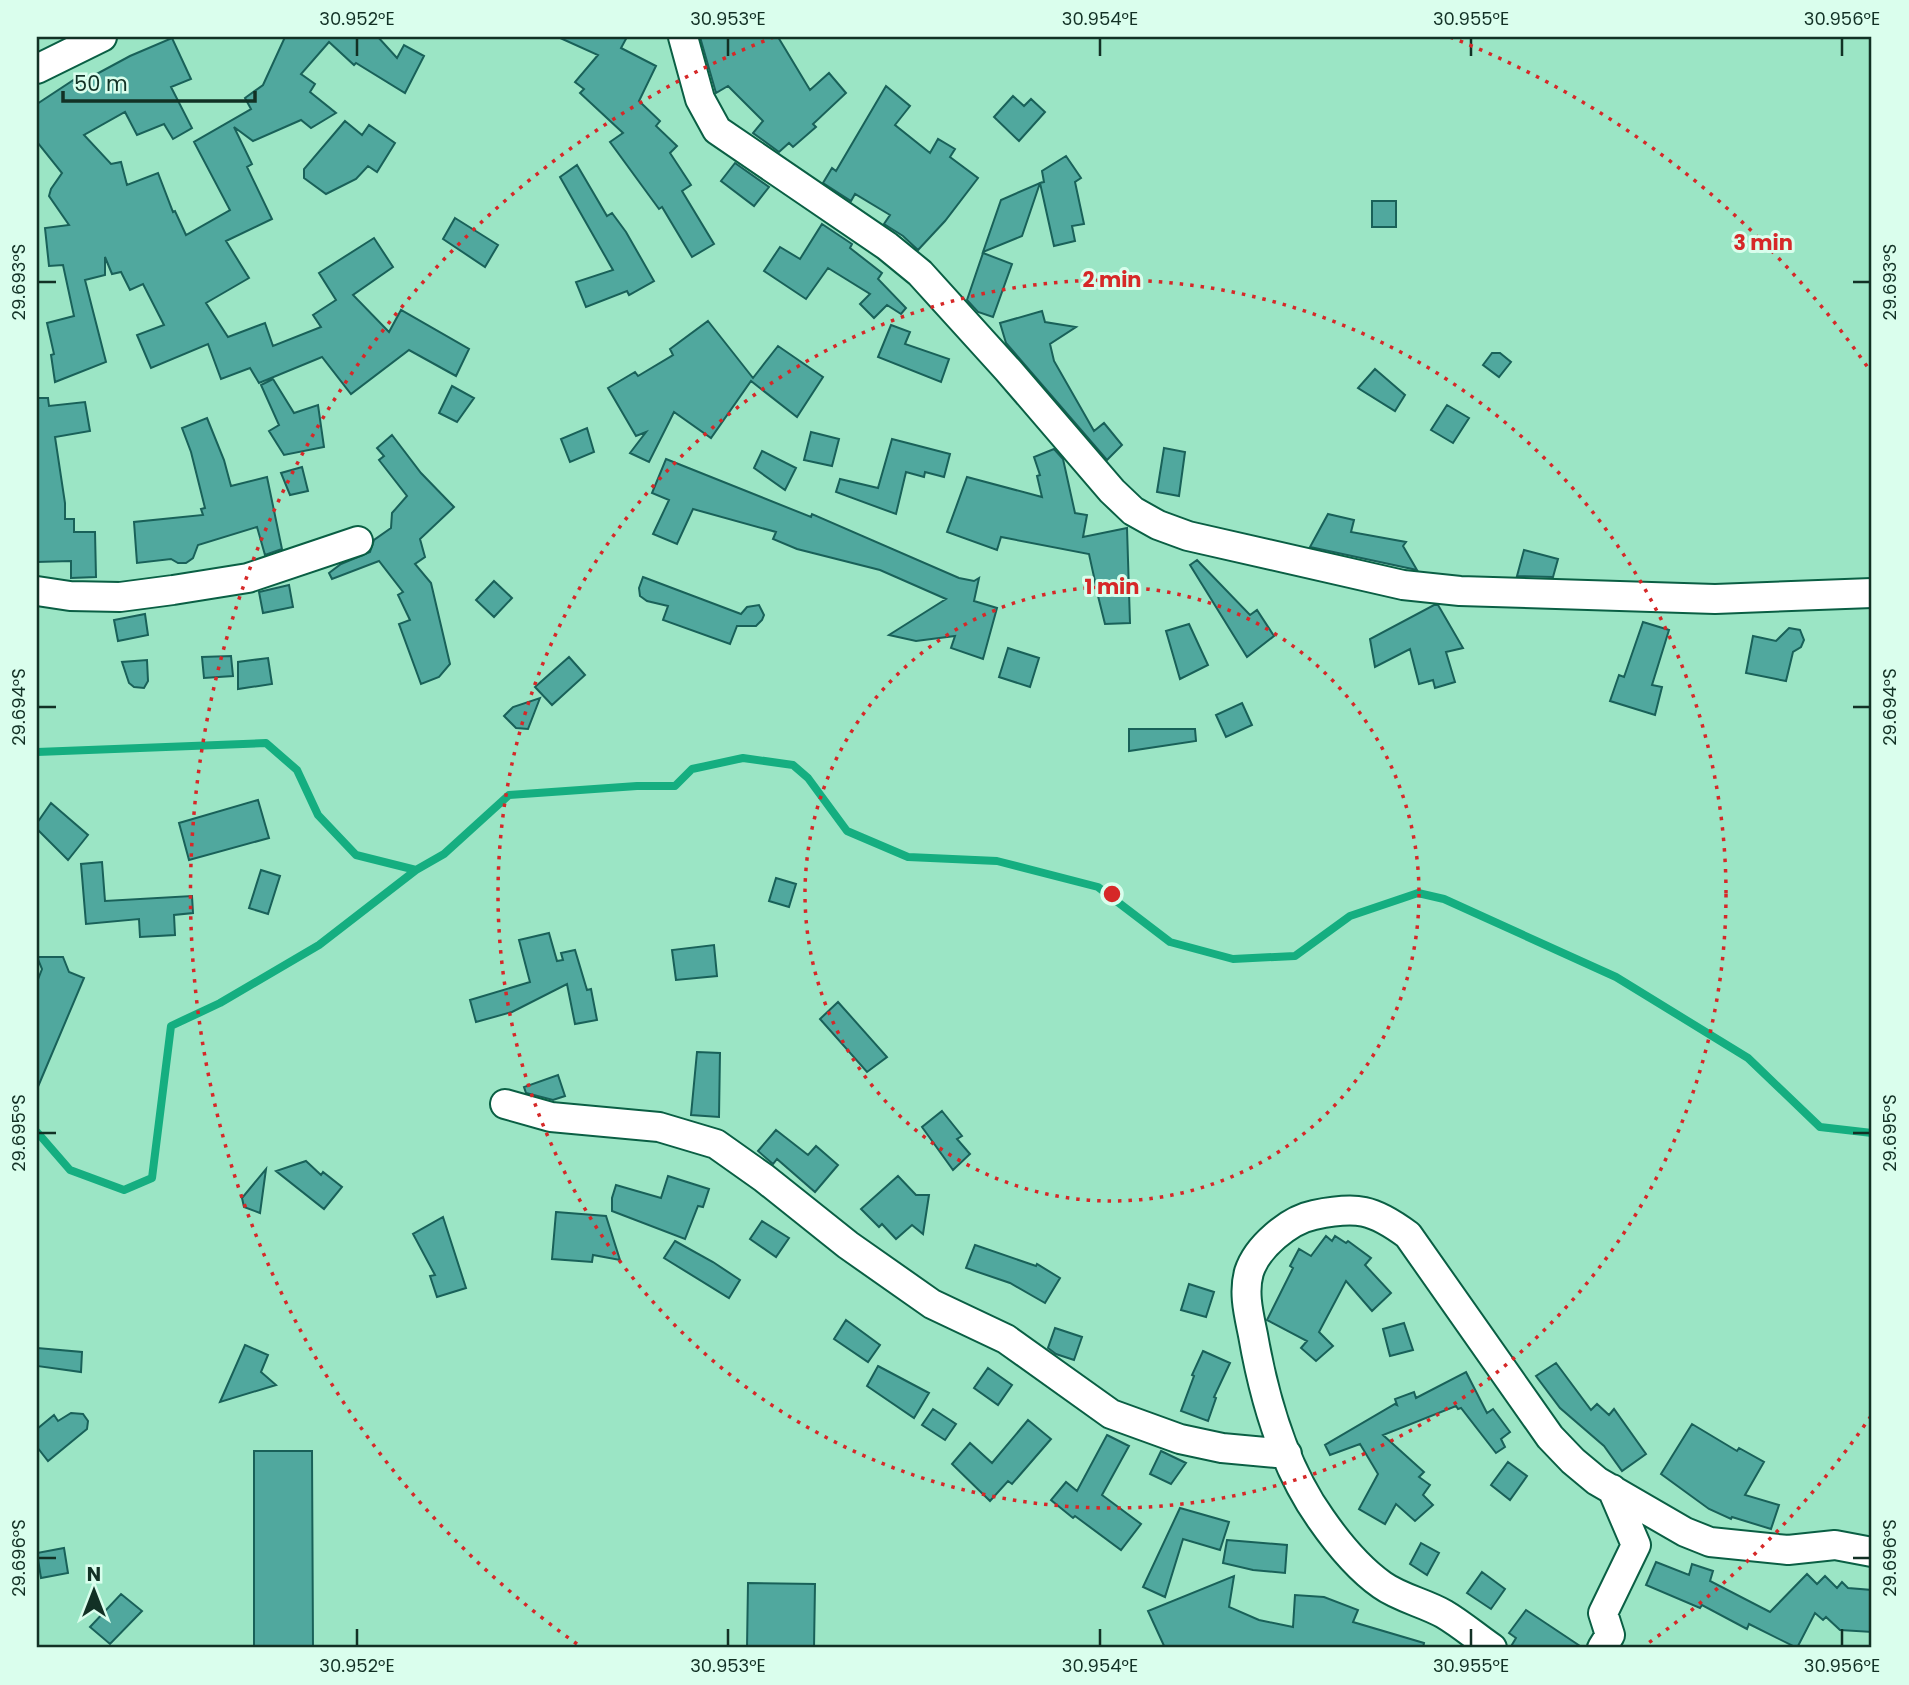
<svg xmlns="http://www.w3.org/2000/svg" width="1909" height="1685" font-family="Poppins,sans-serif">
	<style>
		.lines { fill: none; stroke-linecap: round; stroke-linejoin: round }
		.stream { stroke: #15ae80; stroke-width: 8 }
		.building { fill: #50a89e; stroke: #196159; stroke-width: 2 }
		.minor-casing { stroke: #0a5f44; stroke-width: 32 }
		.minor { stroke: #fff; stroke-width: 28 }
		.ticks { fill: none; stroke: #123125; stroke-width: 2.5 }
		.ring { fill: none; stroke: #d62828; stroke-width: 3.5; stroke-dasharray: 3.5 7 }
		.centre { fill: #d62828; stroke: #dafeed; stroke-width: 3.5 }
		.ring-label { font-size: 21px; text-anchor: middle; font-weight: bold; fill: #d62828; stroke: #dafeed; stroke-width: 6; stroke-linejoin: round; paint-order: stroke }
		.neatline { fill: none; stroke: #123125; stroke-width: 2.5 }
		.ticks-label { font-size: 18px; text-anchor: middle; fill: #123125 }
	</style>
	<rect width="100%" height="100%" fill="#9be5c5"/>
	<g class="lines">
		<path class="stream" d="M37,752L266,743L297,770L318,815L356,855L416,870L444,854L509,795L637,786H675L692,769L743,758L793,765L808,778L847,831L908,857L997,861L1098,887L1170,942L1233,959L1295,956L1350,916L1418,893L1444,899L1616,977L1748,1058L1820,1127L1872,1133
			M37,1132L70,1170L124,1190L152,1178L171,1026L220,1003L319,945L416,870"/>
	</g>
	<path class="building" d="M285,37H378L397,58L404,45L424,56L405,93L356,63L354,65L329,42L301,74L315,84L310,92L336,113L311,128L301,120L253,141L234,127L252,164L247,167L272,219L226,241L249,278L206,303L228,337L265,323L273,346L321,327L313,315L336,300L319,273L374,238L393,267L353,295L389,332L401,310L469,349L456,376L409,350L351,394L322,357L259,383L250,368L221,379L208,344L151,368L137,335L164,325L143,284L130,290L121,272L112,274L105,257V275L85,280L106,362L55,382L51,355L54,354L47,323L74,316L63,265L49,266L45,228L69,225L49,196L51,189L62,173L37,142V104L75,79L80,83L130,56L172,38L191,79L171,87L192,128L173,139L164,124L137,135L125,112L84,135L111,164L121,162L127,185L158,173L173,212L175,211L186,235L230,210L194,142L251,109L245,98L263,85Z
		M558,37H627L621,48L656,66L639,101L660,121L656,126L677,146L670,153L691,185L682,191L714,244L692,257L662,207L659,209L610,142L623,133L580,93L584,89L575,82L598,55Z
		M700,37H778L810,90L829,73L846,93L813,124L816,127L793,147L789,143L779,152L753,133L763,121L728,86L716,93Z
		M886,86L910,106L895,125L930,153L938,139L955,149L950,157L978,178L945,221L918,250L903,236L884,224L890,215L855,194L851,201L823,183L832,168L836,171Z
		M1013,96L1024,106L1031,99L1045,112L1019,141L994,117Z
		M345,121L362,135L369,125L395,143L377,172L368,166L356,179L326,194L304,178V169Z
		M1066,156L1081,178L1075,182L1084,224L1072,226L1075,241L1054,246L1040,183L1044,182L1042,171Z
		M735,163L769,187L754,206L721,181Z
		M577,165L607,216L612,213L626,232L654,281L629,295L627,291L586,307L576,282L613,270L560,177Z
		M1040,183L1022,236L983,252L1001,200Z
		M1372,201H1396V227H1372Z
		M455,218L498,245L485,267L443,239Z
		M822,224L852,244L850,248L882,273L878,279L906,308L901,314L887,305L874,318L860,304L870,294L828,268L806,299L764,271L780,247L800,259Z
		M983,253L1012,264L993,317L978,312L967,300Z
		M1042,311L1045,322L1076,327L1050,344L1054,361L1094,431L1104,423L1122,445L1107,460L1006,343L1000,323Z
		M708,321L753,378L778,346L823,377L797,417L751,381L711,438L674,412L649,462L630,453L646,432L636,436L608,388L635,372L638,376L673,355L670,349Z
		M891,325L910,332L905,344L949,359L941,382L878,357Z
		M1492,353H1500L1511,362L1499,377L1483,365Z
		M1375,369L1405,395L1395,411L1358,388Z
		M273,379L294,413L318,405L324,447L284,455L269,431L279,425L261,385Z
		M452,386L474,398L457,422L439,413Z
		M37,398H48L49,406L85,402L90,431L55,437L65,503V519H74V532H95L96,577L71,578V561L37,562Z
		M1447,405L1469,418L1453,443L1431,430Z
		M207,418L224,460L231,486L267,477L282,549L265,555L257,527L198,545L193,558L186,563H178L171,559L137,563L134,522L203,515L201,509L205,508L191,452L182,428Z
		M587,428L594,452L570,462L561,439Z
		M811,432L839,439L832,466L804,460Z
		M392,435L421,473L454,507L420,539L425,557L415,564L431,583L450,664L439,677L421,684L399,624L410,620L398,595L403,592L379,561L332,579L329,573L341,564L370,552L374,540L391,528L392,513L407,496L379,460L384,456L377,448Z
		M892,439L950,454L944,477L925,472L924,477L906,472L896,514L836,492L840,479L878,488Z
		M1164,448L1185,452L1179,496L1157,492Z
		M1054,449L1063,459L1075,513L1087,515L1083,537L1127,528L1130,623L1105,624L1098,596L1101,588L1096,586L1089,554L1001,537L997,550L947,532L967,477L1042,497L1037,476L1040,475L1034,457Z
		M762,451L796,468L785,490L754,468Z
		M666,459L811,517L812,514L959,578L974,581L979,578L974,601L997,608L983,659L951,648L955,636L916,641L889,635L946,599L880,570L797,549L773,539L776,532L693,509L677,544L653,534L669,500L652,493Z
		M302,467L308,491L290,495L281,473Z
		M1328,514L1354,520L1351,532L1406,542L1403,546L1417,570L1310,547Z
		M1524,550L1558,559L1553,577L1517,576Z
		M1197,560L1250,615L1257,610L1274,636L1247,657L1190,565Z
		M643,577L741,614L747,607L759,605L764,615L762,620L756,626H737L730,644L663,620L668,606L647,601L640,596L639,588Z
		M494,581L512,598L494,617L476,600Z
		M289,585L293,607L263,613L259,592Z
		M1434,605H1438L1463,648L1446,652L1455,682L1435,688L1433,680L1419,684L1410,649L1375,667L1370,639Z
		M145,614L148,635L118,641L114,620Z
		M1643,622L1669,630L1652,685L1662,687L1655,715L1610,701L1619,675L1624,677Z
		M1189,624L1208,665L1180,679L1166,631Z
		M1789,628L1800,630L1804,640L1801,647L1793,652L1786,681L1746,673L1753,636L1776,641Z
		M1008,648L1039,658L1030,687L999,677Z
		M231,656L233,676L204,678L202,657Z
		M569,657L585,675L552,705L535,687Z
		M268,658L272,684L238,689V662Z
		M147,660L148,681L144,688L134,687L129,683L122,662Z
		M540,698L528,729L516,728L504,716L513,707Z
		M1242,703L1252,725L1226,737L1216,715Z
		M1129,729H1195L1196,741L1129,751Z
		M258,800L269,838L189,860L179,823Z
		M51,803L88,835L68,860L37,829V823Z
		M102,862L105,901L192,896L193,913L174,915L175,935L140,937L139,919L86,924L81,864Z
		M261,870L280,876L268,914L249,908Z
		M776,878L796,884L789,907L769,901Z
		M549,933L557,961L563,960L561,953L575,950L587,990L591,989L597,1020L575,1024L567,984L512,1012L476,1022L470,1000L530,982L519,940Z
		M714,945L717,976L676,980L672,950Z
		M37,957H63L69,972L84,978L37,1089V982L42,969Z
		M838,1002L887,1057L867,1072L820,1019Z
		M697,1052L720,1053L719,1117L691,1115Z
		M558,1075L565,1096L553,1100L526,1093L524,1087Z
		M942,1111L962,1136L957,1139L970,1154L953,1170L922,1127Z
		M776,1130L808,1155L816,1146L838,1165L815,1192L777,1159L773,1164L758,1151Z
		M306,1161L321,1175L323,1172L342,1187L324,1209L276,1171Z
		M266,1169L260,1213L244,1207L242,1198Z
		M668,1176L709,1189L703,1207L698,1206L685,1239L612,1211V1198L616,1185L661,1198Z
		M898,1176L916,1195H929L923,1234L912,1225L896,1239L882,1224L879,1227L861,1209Z
		M556,1212L606,1216L620,1260L593,1255L592,1262L552,1259Z
		M443,1217L466,1288L437,1297L430,1276L435,1275L413,1234Z
		M762,1221L789,1238L776,1257L750,1239Z
		M1326,1236L1332,1241L1335,1236L1346,1243L1348,1241L1371,1258L1365,1265L1391,1293L1372,1311L1346,1281L1319,1332L1333,1346L1316,1361L1301,1348L1307,1341L1267,1320L1293,1268L1290,1266L1299,1249L1311,1256Z
		M675,1241L713,1262L740,1280L729,1298L664,1258Z
		M975,1245L1036,1266L1037,1264L1060,1278L1045,1303L1010,1283L966,1268Z
		M1189,1284L1214,1292L1206,1317L1181,1310Z
		M846,1320L880,1345L868,1362L834,1339Z
		M1404,1323L1413,1350L1390,1356L1383,1329Z
		M1055,1328L1082,1337L1074,1360L1056,1354L1048,1348Z
		M245,1345L268,1355L261,1372L276,1385L220,1402Z
		M37,1348L82,1352L81,1372L37,1366Z
		M1203,1351L1230,1363L1214,1397L1216,1398L1208,1421L1181,1411L1194,1376L1192,1375Z
		M1556,1363L1591,1410L1597,1404L1609,1415L1614,1409L1646,1454L1622,1471L1604,1446L1560,1408L1536,1376Z
		M878,1366L929,1393L914,1418L867,1386Z
		M988,1368L1012,1385L998,1405L974,1388Z
		M1466,1372L1487,1413L1493,1409L1510,1432L1501,1439L1505,1447L1496,1453L1461,1408L1458,1409L1456,1406L1383,1435L1424,1472L1419,1477L1430,1485L1423,1495L1433,1505L1415,1521L1396,1504L1385,1524L1359,1509L1378,1474L1360,1444L1330,1455L1325,1445L1395,1404L1397,1405L1395,1399L1414,1392L1416,1398Z
		M933,1409L956,1424L945,1440L922,1425Z
		M71,1413L83,1414L88,1421L87,1429L48,1461L37,1447V1429L54,1415L58,1421Z
		M1028,1420L1051,1439L1012,1484L1008,1481L990,1501L952,1464L970,1443L992,1463Z
		M1692,1424L1737,1451L1739,1448L1764,1462L1745,1495L1779,1505L1771,1529L1732,1517L1731,1519L1709,1509L1661,1474Z
		M1107,1435L1129,1446L1102,1495L1141,1524L1121,1550L1075,1516L1073,1518L1051,1500L1066,1482L1077,1491Z
		M254,1451H312L313,1648H254Z
		M1161,1451L1186,1463L1171,1484L1150,1474Z
		M1508,1462L1527,1476L1510,1500L1491,1485Z
		M1180,1508L1229,1522L1220,1550L1183,1539L1165,1597L1143,1587Z
		M1227,1540L1287,1545L1285,1573L1253,1570L1223,1563Z
		M1421,1543L1439,1553L1427,1575L1410,1564Z
		M64,1548L68,1573L41,1578L37,1553Z
		M1656,1562L1689,1575L1692,1564L1713,1571L1710,1581L1770,1612L1807,1574L1817,1584L1825,1576L1837,1588L1842,1582L1848,1588L1872,1590V1632L1840,1630L1826,1617L1823,1620L1815,1613L1797,1648L1749,1624L1747,1629L1702,1605L1700,1608L1646,1585Z
		M1482,1572L1505,1589L1491,1609L1467,1593Z
		M1234,1576L1229,1607L1259,1620L1293,1627L1295,1595L1324,1597L1358,1610L1353,1622L1424,1643L1423,1648H1165L1148,1611Z
		M748,1583L815,1584L814,1648H747Z
		M121,1594L142,1611L110,1644L90,1627Z
		M1526,1610L1583,1648H1510L1516,1638L1509,1633Z"/>
	<g class="lines">
		<g class="minor-casing">
			<path id="minor" d="M683,37L700,99L717,130L887,246L920,273L1008,370L1112,491L1133,511L1158,525L1188,536L1403,585L1460,591L1715,599L1872,593
				M37,69L102,37
				M37,591L70,596L120,597L173,590L248,578L358,541
				M505,1104L551,1117L659,1127L716,1144L764,1178L848,1245L932,1304L1006,1339L1111,1414L1180,1439L1222,1448L1287,1454
				M1492,1648C1476,1637 1461,1624 1444,1614C1425,1603 1400,1598 1382,1585C1358,1568 1337,1542 1321,1519C1283,1466 1264,1398 1253,1335C1249,1315 1243,1293 1249,1272C1257,1247 1289,1220 1314,1215C1357,1206 1373,1209 1408,1235L1550,1437L1573,1461L1597,1481L1685,1532L1710,1542L1788,1550L1835,1545L1872,1552
				M1602,1648L1610,1635L1603,1613L1636,1545L1612,1489"/>
		</g>
		<use href="#minor" class="minor"/>
	</g>
	<path class="ticks" d="M357,38V56M728,38V56M1100,38V56M1471,38V56M1842,38V56M38,282H56M1853,282H1870M38,707H56M1853,707H1870M38,1133H56M1853,1133H1870M38,1558H56M1853,1558H1870M357,1629V1646M728,1629V1646M1100,1629V1646M1471,1629V1646M1842,1629V1646"/>
	<g class="ring">
		<circle cx="1112" cy="894" r="307"/>
		<circle cx="1112" cy="894" r="614"/>
		<path d="M1871 1416A921 921 0 0 1 1647 1644M577 1644A921 921 0 0 1 774 37M1450 37A921 921 0 0 1 1871 372"/>
	</g>
	<circle cx="1112" cy="894" r="10" class="centre"/>
	<g class="ring-label">
		<text x="1763" y="250">3 min</text>
		<text x="1112" y="287">2 min</text>
		<text x="1112" y="594">1 min</text>
	</g>
	<rect width="1909" height="1685" fill="none" stroke="#dafeed" stroke-width="77"/>
	<g transform="translate(94 1591)" stroke="#dafeed" stroke-width="5" paint-order="stroke">
	<path d="M0-5L12 26L0 18L-12 26Z" fill="#123125"/>
	<text y="-10" font-size="19" font-weight="bold" text-anchor="middle" fill="#123125">N</text>
	</g>
	<path d="M63 91v10h192v-10" fill="none" stroke="#123125" stroke-width="3.5"/>
	<text x="74" y="91" font-size="21" fill="#123125" stroke="#dafeed" stroke-width="5" paint-order="stroke">50 m</text>
	<rect x="38" y="38" width="1832" height="1608" class="neatline"/>
	<g class="ticks-label">
		<text x="357" y="25">30.952°E</text>
		<text x="728" y="25">30.953°E</text>
		<text x="1100" y="25">30.954°E</text>
		<text x="1471" y="25">30.955°E</text>
		<text x="1842" y="25">30.956°E</text>
		<text transform="translate(19 282) rotate(-90)" y="6">29.693°S</text>
		<text transform="translate(1890 282) rotate(-90)" y="6">29.693°S</text>
		<text transform="translate(19 707) rotate(-90)" y="6">29.694°S</text>
		<text transform="translate(1890 707) rotate(-90)" y="6">29.694°S</text>
		<text transform="translate(19 1133) rotate(-90)" y="6">29.695°S</text>
		<text transform="translate(1890 1133) rotate(-90)" y="6">29.695°S</text>
		<text transform="translate(19 1558) rotate(-90)" y="6">29.696°S</text>
		<text transform="translate(1890 1558) rotate(-90)" y="6">29.696°S</text>
		<text x="357" y="1672">30.952°E</text>
		<text x="728" y="1672">30.953°E</text>
		<text x="1100" y="1672">30.954°E</text>
		<text x="1471" y="1672">30.955°E</text>
		<text x="1842" y="1672">30.956°E</text>
	</g>
</svg>
